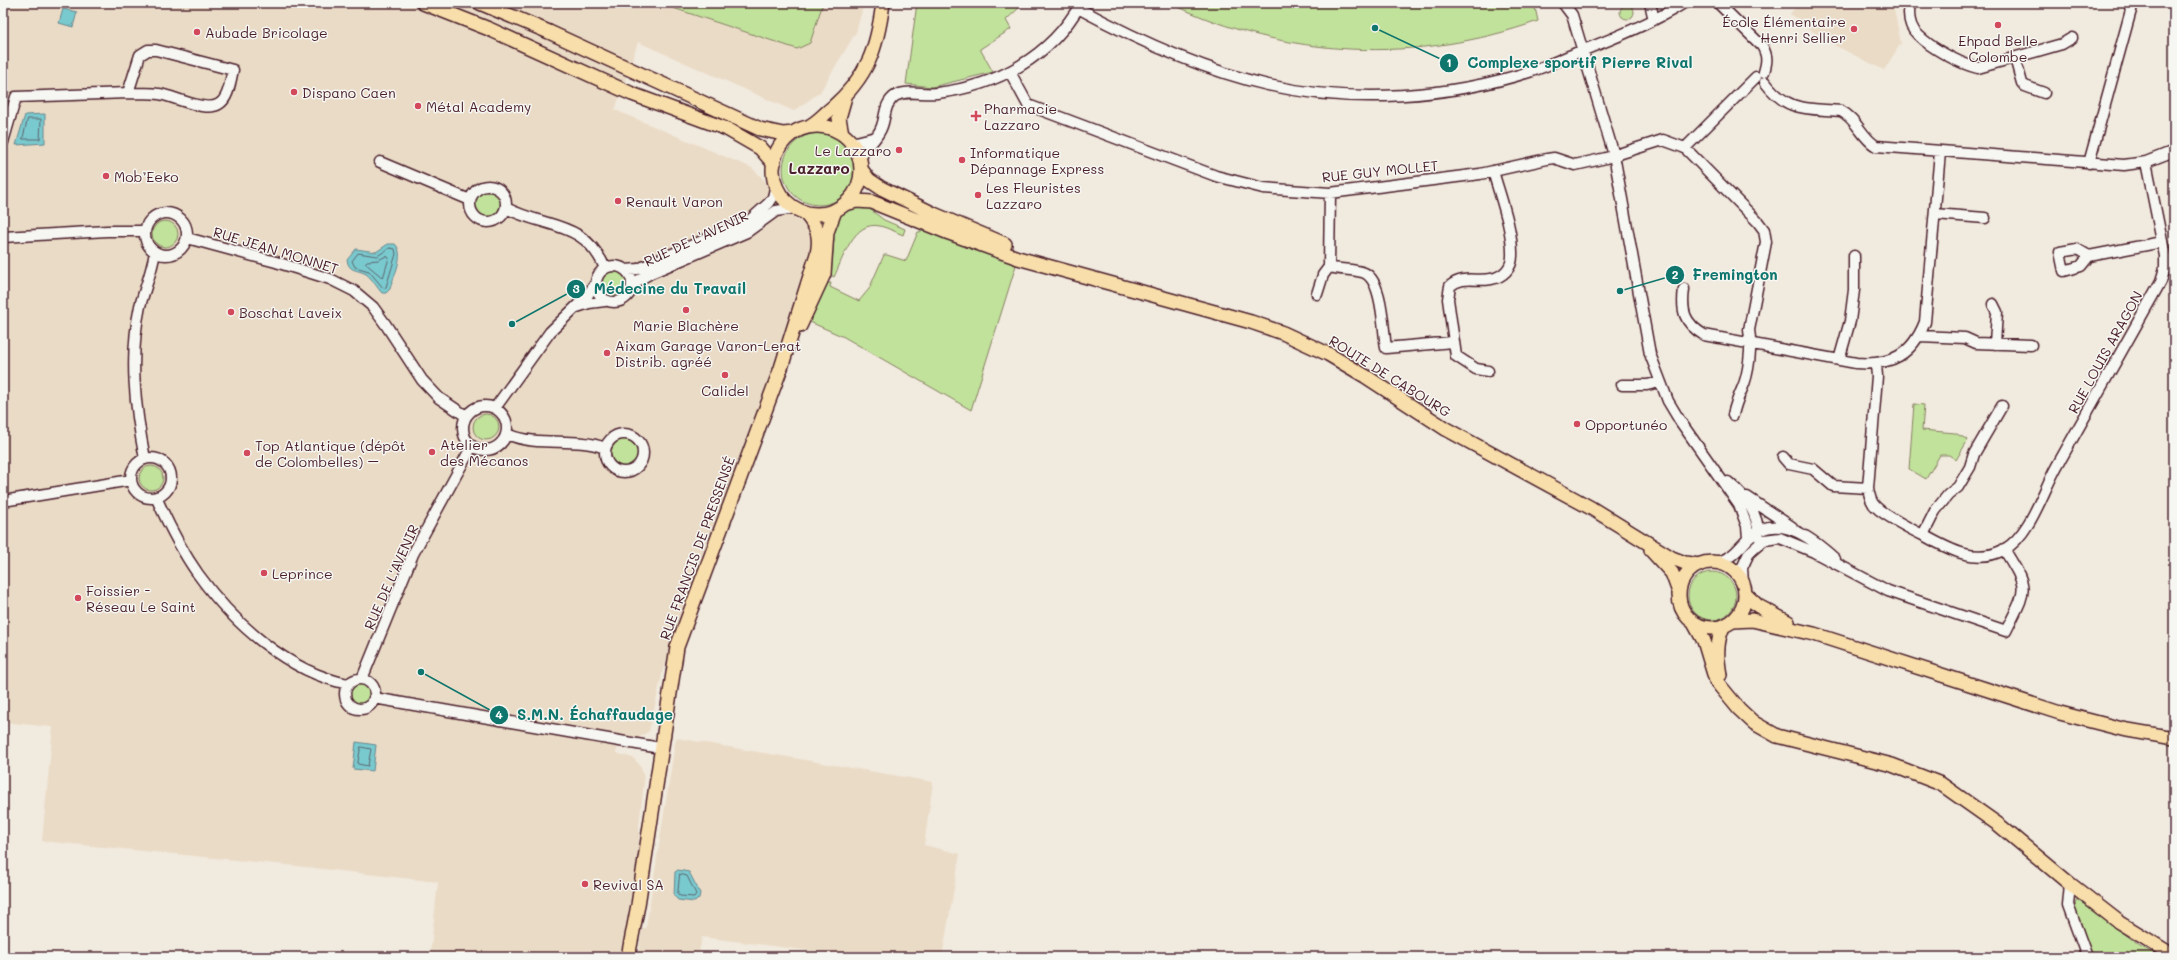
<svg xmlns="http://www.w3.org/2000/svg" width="2177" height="960" font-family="Mali,sans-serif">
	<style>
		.built { fill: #eadbc6 }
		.green { fill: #c1e29b; stroke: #868063 }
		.water { fill: #79cacf; stroke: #66868d }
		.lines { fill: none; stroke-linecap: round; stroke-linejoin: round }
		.shore { stroke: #5d636d; stroke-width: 1 }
		.minor-casing { stroke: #4a1f2b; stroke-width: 13 }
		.major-casing { stroke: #4a1f2b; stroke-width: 16 }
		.minor { stroke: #f6f6f2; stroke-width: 10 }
		.major { stroke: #f8deab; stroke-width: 13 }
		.poi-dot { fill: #d1495b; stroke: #f6f6f2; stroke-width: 1.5 }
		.labels { text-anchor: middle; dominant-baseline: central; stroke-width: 3; stroke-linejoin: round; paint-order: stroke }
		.poi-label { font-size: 14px; fill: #4a1f2b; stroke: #f6f6f2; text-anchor: start }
		.street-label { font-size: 14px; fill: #4a1f2b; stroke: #f6f6f2 }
		.neighbourhood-label { font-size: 15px; font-weight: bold; fill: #4a1f2b; stroke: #f6f6f2 }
		.leader { fill: none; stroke: #0f766e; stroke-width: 1.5 }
		.callout-dot { fill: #0f766e; stroke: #f6f6f2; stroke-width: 1.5 }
		.mark-label { font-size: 12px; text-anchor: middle; font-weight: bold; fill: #fff }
		.callout-label { font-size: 15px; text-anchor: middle; font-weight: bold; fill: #0f766e; stroke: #f6f6f2; stroke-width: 3; stroke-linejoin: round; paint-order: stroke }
	</style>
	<rect width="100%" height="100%" fill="#f1eade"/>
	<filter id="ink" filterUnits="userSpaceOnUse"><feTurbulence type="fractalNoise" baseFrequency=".025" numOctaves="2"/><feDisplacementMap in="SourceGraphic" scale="8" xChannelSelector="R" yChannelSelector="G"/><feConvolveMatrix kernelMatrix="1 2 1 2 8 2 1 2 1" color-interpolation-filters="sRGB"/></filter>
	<g filter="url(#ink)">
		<path class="built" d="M3,3H864L856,32L820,92L794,111L638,42L615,110L752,168L815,230L816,247L764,415L758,413L663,670L649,731L634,741L620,740L616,753L633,758L639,764L643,773L644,783L639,825L640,859L622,957H430L438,882L297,866L42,841L53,727L3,722Z
			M1799,3H1899L1894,10L1901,43L1884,70L1826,41L1790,14Z
			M676,738L933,782L924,845L960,854L942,957H859L702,937L698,957H638L642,928H646Z"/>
		<path class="green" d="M658,3H823L810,43L797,49Z
			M917,3H1024L1006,20L1011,29L980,49L993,72L932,87L906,84Z
			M1170,3H1534L1538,21C1417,64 1286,59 1170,3Z
			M1620 12a7 7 0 1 1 14 0a7 7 0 1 1-14 0Z
			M783 169a36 36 0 1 1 72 0a36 36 0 1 1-72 0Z
			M475 204a13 13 0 1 1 26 0a13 13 0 1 1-26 0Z
			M855,206L867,207L884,220L905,229L903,235C896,232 888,228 880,226C853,220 843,259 834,277L831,275L834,238L831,234L836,217Z
			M152 234a13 13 0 1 1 26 0a13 13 0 1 1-26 0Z
			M926,231L1017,262L971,410L844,337L810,322L823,288L828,283H831L830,287L859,301L869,289L884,255H887L906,261L918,232Z
			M600 285a14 14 0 1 1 28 0a14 14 0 1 1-28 0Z
			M1914,404L1924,405L1922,430L1955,433L1968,440L1956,460L1949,455H1940L1926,479L1909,469Z
			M473 427a13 13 0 1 1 26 0a13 13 0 1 1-26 0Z
			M609 454a15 15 0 1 1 30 0a15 15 0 1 1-30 0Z
			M139 478a12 12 0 1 1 24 0a12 12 0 1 1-24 0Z
			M1688 596a24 24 0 1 1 48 0a24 24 0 1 1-48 0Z
			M347 694a13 13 0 1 1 26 0a13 13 0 1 1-26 0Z
			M2077,899L2140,946L2161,957H2090C2086,945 2070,909 2077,899Z"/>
		<path class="water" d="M63,9L77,12L73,27L59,23Z
			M45,114V143L16,145L25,115Z
			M388,244H395C406,254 393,277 390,289L386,293H382C377,288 372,278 366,274C357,269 349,272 347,260L356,249L376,252Z
			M356,742L376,745L373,771L353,769Z
			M678,870L689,872L700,893L699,898L695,902L678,900L674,896L675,872Z"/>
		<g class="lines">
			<path class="shore" d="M28,119H41L40,139H23Z
				M390,248L395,249L396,254L386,287L384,289L369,271L355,267L352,261L358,253L377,256Z
				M387,256L389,258L383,278L365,263L367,261L378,260Z
				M361,747L371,749L368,766L358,764Z
				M680,874L687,876L696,894L694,897L680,896L678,894Z"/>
			<g class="minor-casing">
				<path id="minor" d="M1563,3L1572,15L1614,155L1650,354L1668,401L1680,421L1739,505L1747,526L1748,538
					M1650,3L1654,20
					M1718,3L1762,46C1768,56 1767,62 1764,72
					M1910,3C1908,14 1909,27 1918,35C1931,48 1960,64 1978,68L2062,44L2072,38
					M1078,8C1137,40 1202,70 1268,85C1353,104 1449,98 1532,71C1547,66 1562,59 1576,53C1613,39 1650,24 1684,3
					M2015,58L2022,83L2025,86L2044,93
					M1010,72L1028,105L1216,176L1263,188L1330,193L1480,174L1547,159L1554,158L1575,165L1606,158L1663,140L1685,148L1756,77
					M1765,82C1788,113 1807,108 1841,111C1857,119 1861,137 1876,146L2124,165L2146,162L2174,151
					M851,141L856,142L876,137
					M3,142L16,97L128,93L140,55L148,50H156L233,70C230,81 229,98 219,104C206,113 174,96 159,94C149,93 138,93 128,93
					M1685,148L1758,222L1764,230L1766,242L1749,330C1752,346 1749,374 1742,389C1738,398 1735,405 1733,415
					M860,159C865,147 878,139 882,126C886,115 884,104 895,96C907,89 923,95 937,93C997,86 1051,57 1081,3
					M380,162L470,200
					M2089,163L2133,3
					M470 204a18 18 0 1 1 36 0a18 18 0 1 1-36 0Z
					M1330,193L1329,267C1340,270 1351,269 1362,272C1383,277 1383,330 1386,348L1453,342
					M506,208C547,229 584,220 605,268
					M145 234a21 21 0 1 1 42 0a21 21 0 1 1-42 0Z
					M1935,214L1985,218
					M3,237L107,231H145
					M187,238L276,262L330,279L354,291L373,307L386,325L422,380L439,398L466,416
					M2089,256L2077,249L2060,252L2064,271L2081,266L2089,256L2162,242
					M596 284a18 18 0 1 1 36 0a18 18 0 1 1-36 0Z
					M626,270L638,269L750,220L769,203L773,197L776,184
					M632,288L639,280L651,273L747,232L776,211L795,208
					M1684,289C1681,311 1684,323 1704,335L1856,363C1891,366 1912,355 1925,322L1940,152
					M1317,294L1323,275L1329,267
					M1993,304L1997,312L1995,344
					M577,307L589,303L605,301
					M1920,336L1965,338L1976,343L2031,345
					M1839,360L1850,321L1854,290V256
					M1876,365L1877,376L1868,488C1869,494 1871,503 1876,507C1884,515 1914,531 1925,536C1950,550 1977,565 2005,549C2030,535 2043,491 2057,466C2092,404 2126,343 2161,281L2165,268V256L2146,162
					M1488,371L1476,369L1456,356L1448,299L1450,286C1463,275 1475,282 1491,279C1503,277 1512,268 1512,256C1513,230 1500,196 1493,171
					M1622,385H1647L1660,382
					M463 428a22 22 0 1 1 44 0a22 22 0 1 1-44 0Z
					M495,408L550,332L587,296L595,284
					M507,434C539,448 573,436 605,448
					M605 453a19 19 0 1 1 38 0a19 19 0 1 1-38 0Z
					M1783,457L1789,464L1813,469L1833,486L1868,488
					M131 478a20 20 0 1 1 40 0a20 20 0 1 1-40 0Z
					M145,459C135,408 129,357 140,306C145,288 152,271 155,252
					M1728,482C1747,498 1758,513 1759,537
					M156,497C168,524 181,550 198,574C233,623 288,672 348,684
					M1747,497L1792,527
					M3,501L131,480
					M1923,535L1935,511L1948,495L1958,487L1970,467L1974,454L2002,406
					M1716,562C1731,560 1738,549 1748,539C1776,510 1812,538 1835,559
					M1743,584L1742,568L1749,553L1764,540L1780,538L1814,552L1888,591L2006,631C2027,588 2030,591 2004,549
					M345 694a15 15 0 1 1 30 0a15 15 0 1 1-30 0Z
					M362,679L413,554L472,446
					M374,698L660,748
					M2070,884L2068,905L2087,957"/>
			</g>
			<g class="major-casing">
				<path id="major" d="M423,3L489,29L632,94L727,129L760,148L774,164
					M480,3L549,32L760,129L783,134L794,133
					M773 170a44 44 0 1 1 88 0a44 44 0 1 1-88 0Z
					M808,127C818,122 824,114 832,108C868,76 877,49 883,3
					M842,134L839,118L845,97
					M861,169L869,180L881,188L934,214L1005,244
					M845,204L857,201L872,202L949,233L1018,258L1251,322L1283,333L1328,354L1365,376L1446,429L1591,508L1672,558L1685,563L1699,565
					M800,326L824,274L827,232L835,211
					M1651,550L1672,573L1679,592
					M1679 595a33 33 0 1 1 66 0a33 33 0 1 1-66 0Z
					M1746,595L1758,606L1788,622
					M1733,621L1752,620L1814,634L2060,713L2122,729L2174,738
					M1694,623L1704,641L1716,681L1739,709L1754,723L1777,736L1892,765L1941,784L1999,825L2070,884L2119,922L2174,956
					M1720,675C1717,658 1716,643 1723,627
					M628,957L638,905L677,647L781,368L817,254C821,235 817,227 805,213"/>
			</g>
			<use href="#minor" class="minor"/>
			<use href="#major" class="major"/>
		</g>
	</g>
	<g class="poi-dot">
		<circle cx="1998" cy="25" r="4"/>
		<circle cx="1854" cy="29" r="4"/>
		<circle cx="197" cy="32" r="4"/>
		<circle cx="294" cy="92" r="4"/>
		<circle cx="418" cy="106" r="4"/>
		<path d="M974 110h4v4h4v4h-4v4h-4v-4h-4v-4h4z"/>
		<circle cx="899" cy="150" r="4"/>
		<circle cx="962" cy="160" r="4"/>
		<circle cx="106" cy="176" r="4"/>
		<circle cx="978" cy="195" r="4"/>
		<circle cx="618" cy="201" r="4"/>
		<circle cx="686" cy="310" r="4"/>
		<circle cx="231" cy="312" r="4"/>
		<circle cx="607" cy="353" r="4"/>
		<circle cx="725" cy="375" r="4"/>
		<circle cx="1577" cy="424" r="4"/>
		<circle cx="432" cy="452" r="4"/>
		<circle cx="247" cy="453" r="4"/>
		<circle cx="264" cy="573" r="4"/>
		<circle cx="78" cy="598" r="4"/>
		<circle cx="585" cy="884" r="4"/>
	</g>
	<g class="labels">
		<g class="poi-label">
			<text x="1846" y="21" text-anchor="end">École Élémentaire<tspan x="1846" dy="16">Henri Sellier</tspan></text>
			<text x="205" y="32">Aubade Bricolage</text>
			<text x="1998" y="40" text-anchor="middle">Ehpad Belle<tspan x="1998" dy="16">Colombe</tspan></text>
			<text x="302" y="92">Dispano Caen</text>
			<text x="426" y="106">Métal Academy</text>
			<text x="984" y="108">Pharmacie<tspan x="984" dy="16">Lazzaro</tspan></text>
			<text x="891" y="150" text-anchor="end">Le Lazzaro</text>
			<text x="970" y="152">Informatique<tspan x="970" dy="16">Dépannage Express</tspan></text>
			<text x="114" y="176">Mob’Eeko</text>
			<text x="986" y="187">Les Fleuristes<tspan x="986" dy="16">Lazzaro</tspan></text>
			<text x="626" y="201">Renault Varon</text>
			<text x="239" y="312">Boschat Laveix</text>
			<text x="686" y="325" text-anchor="middle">Marie Blachère</text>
			<text x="615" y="345">Aixam Garage Varon-Lerat<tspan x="615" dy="16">Distrib. agréé</tspan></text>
			<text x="725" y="390" text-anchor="middle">Calidel</text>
			<text x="1585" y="424">Opportunéo</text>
			<text x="440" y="444">Atelier<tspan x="440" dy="16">des Mécanos</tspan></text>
			<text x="255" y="445">Top Atlantique (dépôt<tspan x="255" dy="16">de Colombelles) –</tspan></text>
			<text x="272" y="573">Leprince</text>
			<text x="86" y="590">Foissier -<tspan x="86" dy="16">Réseau Le Saint</tspan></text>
			<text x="593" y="884">Revival SA</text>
		</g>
		<g class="street-label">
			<text transform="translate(1380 171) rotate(-6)">RUE GUY MOLLET</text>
			<text transform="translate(696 238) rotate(-25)">RUE DE L'AVENIR</text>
			<text transform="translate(276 250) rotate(17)">RUE JEAN MONNET</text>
			<text transform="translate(2105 352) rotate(-61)">RUE LOUIS ARAGON</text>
			<text transform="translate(1390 376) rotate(32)">ROUTE DE CABOURG</text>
			<text transform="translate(697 548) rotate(-70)">RUE FRANCIS DE PRESSENSÉ</text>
			<text transform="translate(391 577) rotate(-66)">RUE DE L'AVENIR</text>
		</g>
		<g class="neighbourhood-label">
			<text x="819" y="168">Lazzaro</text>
		</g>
	</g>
	<path class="leader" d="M1375 28L1449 63M1620 291L1675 275M512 324L576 289M421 672L499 715"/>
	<g class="callout-dot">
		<circle cx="1375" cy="28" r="4"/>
		<circle cx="1620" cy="291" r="4"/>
		<circle cx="512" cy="324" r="4"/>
		<circle cx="421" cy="672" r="4"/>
		<circle cx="1449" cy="63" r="10"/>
		<circle cx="1675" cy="275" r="10"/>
		<circle cx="576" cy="289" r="10"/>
		<circle cx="499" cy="715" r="10"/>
	</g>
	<g class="mark-label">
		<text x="1449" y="67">1</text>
		<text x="1675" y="279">2</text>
		<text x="576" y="293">3</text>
		<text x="499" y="719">4</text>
	</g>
	<g class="callout-label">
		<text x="1580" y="68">Complexe sportif Pierre Rival</text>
		<text x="1735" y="280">Fremington</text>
		<text x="670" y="294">Médecine du Travail</text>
		<text x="595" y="720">S.M.N. Échaffaudage</text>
	</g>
	<rect width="2177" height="960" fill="none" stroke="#f6f6f2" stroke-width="16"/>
	<rect x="8" y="8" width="2161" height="944" fill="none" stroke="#4a1f2b" stroke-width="1.5" filter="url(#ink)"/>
</svg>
